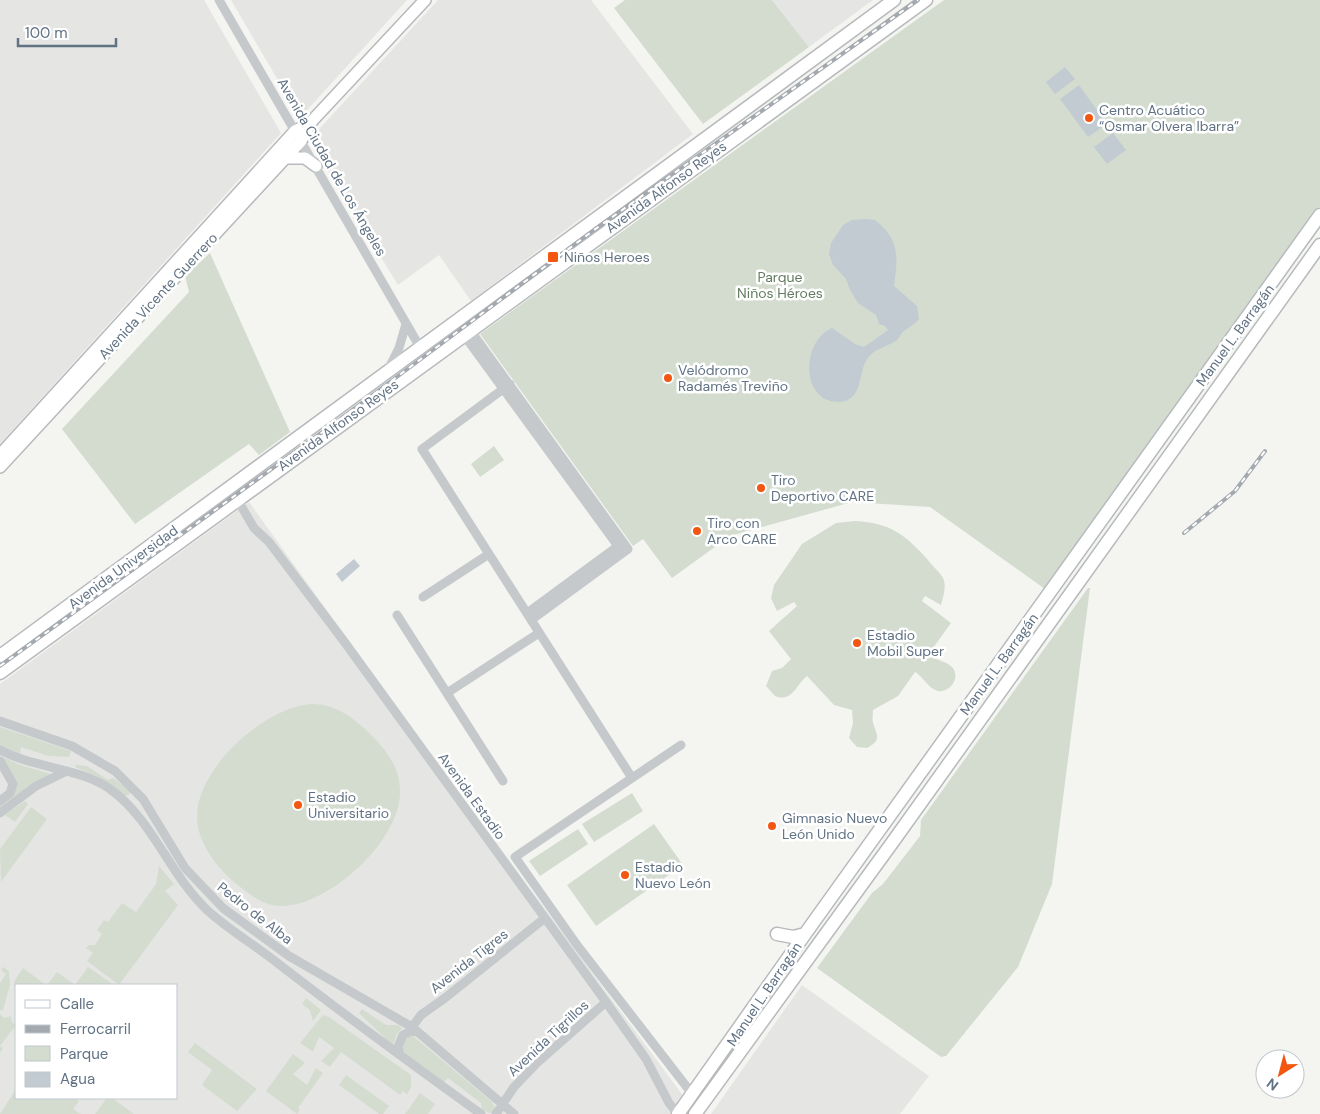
<svg xmlns="http://www.w3.org/2000/svg" width="1320" height="1114" font-family="'DM Sans',sans-serif">
  <rect width="100%" height="100%" fill="#f4f5f0"/>
  <path fill="#e5e6e3" fill-rule="evenodd" d="M0 0H204L281 133 0 444Z
    M231 0H407L300 118Z
    M438 0H591L693 134 471 301 439 255 398 285 309 140Z
    M772 0H873L809 47Z
    M249 502 416 734 684 1097 671 1114H0V684ZM16 985H176V1098H16Z
    M802 985 929 1076 900 1114H711Z"/>
  <path fill="#d4dcd0" d="M625 0H772L809 47 703 124 614 8Z
    M944 0H1320V206L1045 589 930 507 852 502 730 536 672 578 643 539 633 546 480 334Z
    M210 253 290 432 259 455 249 444 135 524 62 429 189 292 185 276Z
    M494 446 504 460 480 477 471 464Z
    M855 521C890 523 905 534 928 560 932 566 940 572 943 578 947 587 943 597 941 605L925 596 922 601 951 623 928 655C936 660 946 661 952 667 962 678 948 696 935 690 927 686 923 677 915 672L898 696 873 710C873 713 872 719 873 723 877 735 882 740 867 748L857 747 849 738 853 723 852 710 834 705 807 676C796 685 792 703 775 696L766 686 772 671 782 668 791 659 769 631 797 606 794 602 777 611 771 598 774 585 802 544 836 523Z
    M1088 588H1090L1052 884 1018 967 946 1056 941 1057 817 968 872 893 883 884 920 836 921 820Z
    M312 704C333 704 350 715 365 729 383 746 399 764 400 789 403 839 328 908 279 906 262 905 246 892 233 881 216 867 197 841 197 817 196 769 265 706 312 704Z
    M0 727 71 751 69 757 48 756 21 747 20 754 0 746Z
    M1 756 20 765 51 774 0 810V804L16 783Z
    M76 765 87 766 108 780 113 778 131 791 130 794 125 796 94 775 75 767Z
    M632 793 643 811 594 842 582 824Z
    M25 801 28 804 15 822 5 815Z
    M31 807 47 819 1 882 0 849Z
    M654 824 683 865 596 926 567 885Z
    M578 829 588 844 540 876 529 861Z
    M159 866 174 884 165 891 178 905 119 985 87 961 93 953 86 948 89 945H95L102 934 97 930 104 920 108 922 122 903 136 912 156 884Z
    M3 967 9 971 10 985 3 1010H0V983L6 974 1 970Z
    M88 967 114 985H47L57 972 75 985Z
    M23 968 46 985H14L15 980Z
    M306 998 321 1010 313 1021 310 1010 302 1004Z
    M362 1009 386 1025H398L402 1028 396 1036 393 1046 359 1013Z
    M0 1014 4 1018 11 1016 12 1022 16 1025 0 1046 3 1048 0 1053Z
    M323 1015 329 1017 411 1075V1087L407 1095 403 1091 400 1095 341 1052 330 1067 321 1061 334 1048 319 1037 313 1052 300 1043Z
    M410 1036H413L492 1102 495 1108 492 1113H489L482 1109 481 1103 448 1078 444 1082 404 1053 401 1046 404 1039Z
    M195 1043 257 1089 237 1111 202 1085 212 1070 188 1052Z
    M293 1054 305 1063 293 1074 307 1085 316 1068 323 1073 298 1108 300 1110 297 1114 266 1091Z
    M346 1075 389 1106 383 1114H379L339 1085Z
    M16 1089V1098H74L79 1101 73 1109 81 1114H0Z
    M420 1093 435 1104 428 1114H405Z
    M107 1098H112L134 1114H95Z"/>
  <path fill="#c1cbd1" d="M1065 67 1075 79 1055 94 1046 82Z
    M1079 85 1107 124 1088 137 1060 99Z
    M1113 133 1126 150 1107 164 1094 147Z
    M866 219 875 220C900 240 898 257 894 286L917 306 919 319C915 324 909 327 904 331 901 333 900 337 897 340 886 348 873 348 866 361 858 374 863 401 839 402 799 402 802 340 832 328L855 344 864 347 888 330 885 326 879 324 876 315 858 303 850 290 846 279 833 265 829 254 831 243 843 225 852 220Z
    M354 559 360 566 342 582 336 574Z"/>
  <g fill="none" stroke-linecap="round" stroke-linejoin="round">
    <defs>
      <path id="major" d="M285 158H305L316 166
        M0 455 295 131 311 123
        M0 467 301 141 311 122 425 0"/>
      <path id="highway" d="M0 656 894 0
        M0 673 926 0
        M777 934 793 937 805 934
        M678 1114 805 934 1320 215
        M695 1114 892 843 1320 245"/>
    </defs>
    <use href="#major" stroke="#b6babe" stroke-width="14"/>
    <use href="#highway" stroke="#b7babd" stroke-width="15"/>
    <path stroke="#c6c9cc" stroke-width="9" d="M219 0 421 349
      M470 330 628 549 531 620
      M464 335 618 546 527 613
      M388 370 399 348 406 324
      M510 384 422 449 632 778
      M237 499 254 528 269 542 343 640 606 1002 646 1059 669 1103 678 1114
      M423 597 489 554
      M397 615 503 781
      M447 693 539 633
      M0 721 72 746 115 771 143 799 185 868 223 908 289 956 412 1027 514 1114
      M681 745 515 857 577 945 693 1095
      M0 750C36 769 78 767 110 789 153 820 169 874 207 910 229 930 256 946 280 965 346 1016 413 1065 481 1114
      M0 761 13 784 10 793 0 801
      M0 813 36 786 67 771
      M412 1027 421 1015 445 998 545 918
      M400 1055 398 1047 403 1035 411 1031 418 1032
      M496 1114 514 1087 537 1063 606 1002"/>
    <use href="#major" stroke="#fff" stroke-width="11"/>
    <use href="#highway" stroke="#fff" stroke-width="12"/>
    <defs>
      <path id="rail" d="M1184 533 1235 491 1265 451
        M0 666 335 423 594 230 918 0"/>
    </defs>
    <use href="#rail" stroke="#a3a9af" stroke-width="4"/>
    <use href="#rail" stroke="#fff" stroke-width="2" stroke-dasharray="5.5" stroke-linecap="butt"/>
  </g>
  <g fill="#f35611" stroke="#fff" stroke-width="2">
    <circle cx="1089" cy="118" r="5"/>
    <rect x="547" y="251" width="12" height="12" rx="2.5"/>
    <circle cx="668" cy="378" r="5"/>
    <circle cx="761" cy="488" r="5"/>
    <circle cx="697" cy="531" r="5"/>
    <circle cx="857" cy="643" r="5"/>
    <circle cx="298" cy="805" r="5"/>
    <circle cx="772" cy="826" r="5"/>
    <circle cx="625" cy="875" r="5"/>
  </g>
  <g text-anchor="middle" dominant-baseline="central" stroke-width="5" stroke-linejoin="round" paint-order="stroke">
    <g font-size="14" fill="#607284" stroke="#fff" text-anchor="start">
      <text x="1099" y="110">Centro Acuático<tspan x="1099" dy="16">“Osmar Olvera Ibarra”</tspan></text>
      <text x="564" y="257">Niños Heroes</text>
      <text x="678" y="370">Velódromo<tspan x="678" dy="16">Radamés Treviño</tspan></text>
      <text x="771" y="480">Tiro<tspan x="771" dy="16">Deportivo CARE</tspan></text>
      <text x="707" y="523">Tiro con<tspan x="707" dy="16">Arco CARE</tspan></text>
      <text x="867" y="635">Estadio<tspan x="867" dy="16">Mobil Super</tspan></text>
      <text x="308" y="797">Estadio<tspan x="308" dy="16">Universitario</tspan></text>
      <text x="782" y="818">Gimnasio Nuevo<tspan x="782" dy="16">León Unido</tspan></text>
      <text x="635" y="867">Estadio<tspan x="635" dy="16">Nuevo León</tspan></text>
    </g>
    <g font-size="14" fill="#607284" stroke="#fff">
      <text transform="translate(332 167) rotate(60)">Avenida Ciudad de Los Ángeles</text>
      <text transform="translate(666 187) rotate(-36)">Avenida Alfonso Reyes</text>
      <text transform="translate(158 296) rotate(-47)">Avenida Vicente Guerrero</text>
      <text transform="translate(1235 335) rotate(-54)">Manuel L. Barragán</text>
      <text transform="translate(338 425) rotate(-36)">Avenida Alfonso Reyes</text>
      <text transform="translate(123 567) rotate(-36)">Avenida Universidad</text>
      <text transform="translate(999 664) rotate(-54)">Manuel L. Barragán</text>
      <text transform="translate(472 796) rotate(54)">Avenida Estadio</text>
      <text transform="translate(255 913) rotate(38)">Pedro de Alba</text>
      <text transform="translate(469 961) rotate(-38)">Avenida Tigres</text>
      <text transform="translate(764 994) rotate(-56)">Manuel L. Barragán</text>
      <text transform="translate(548 1038) rotate(-43)">Avenida Tigrillos</text>
    </g>
    <g font-size="14" fill="#637a60" stroke="#fff">
      <text x="780" y="277">Parque<tspan x="780" dy="16">Niños Héroes</tspan></text>
    </g>
  </g>
  <rect x="15" y="984" width="162" height="115" fill="#ffffff" stroke="#bfc7ce"/>
  <rect x="25" y="1000" width="25" height="8" fill="#ffffff" stroke="#bfc7ce"/>
  <text x="60" y="1009" font-size="15" fill="#607284">Calle</text>
  <rect x="25" y="1025" width="25" height="8" fill="#a3a9af" stroke="#bfc7ce"/>
  <text x="60" y="1034" font-size="15" fill="#607284">Ferrocarril</text>
  <rect x="25" y="1046" width="25" height="15" fill="#d4dcd0" stroke="#bfc7ce"/>
  <text x="60" y="1059" font-size="15" fill="#607284">Parque</text>
  <rect x="25" y="1072" width="25" height="15" fill="#c1cbd1" stroke="#bfc7ce"/>
  <text x="60" y="1084" font-size="15" fill="#607284">Agua</text>
  <g transform="translate(1280 1074) rotate(216)"><circle r="24" fill="#ffffff" stroke="#bfc7ce"/>
  <path d="M0-4L9 19L0 12L-9 19Z" fill="#f35611"/>
  <text y="-8" font-size="14" font-weight="bold" text-anchor="middle" fill="#607284">N</text>
  </g>
  <path d="M18 38v8h98v-8" fill="none" stroke="#607284" stroke-width="2.5"/>
  <text x="25" y="38" font-size="15" fill="#607284" stroke="#ffffff" stroke-width="4" paint-order="stroke">100 m</text>
</svg>
